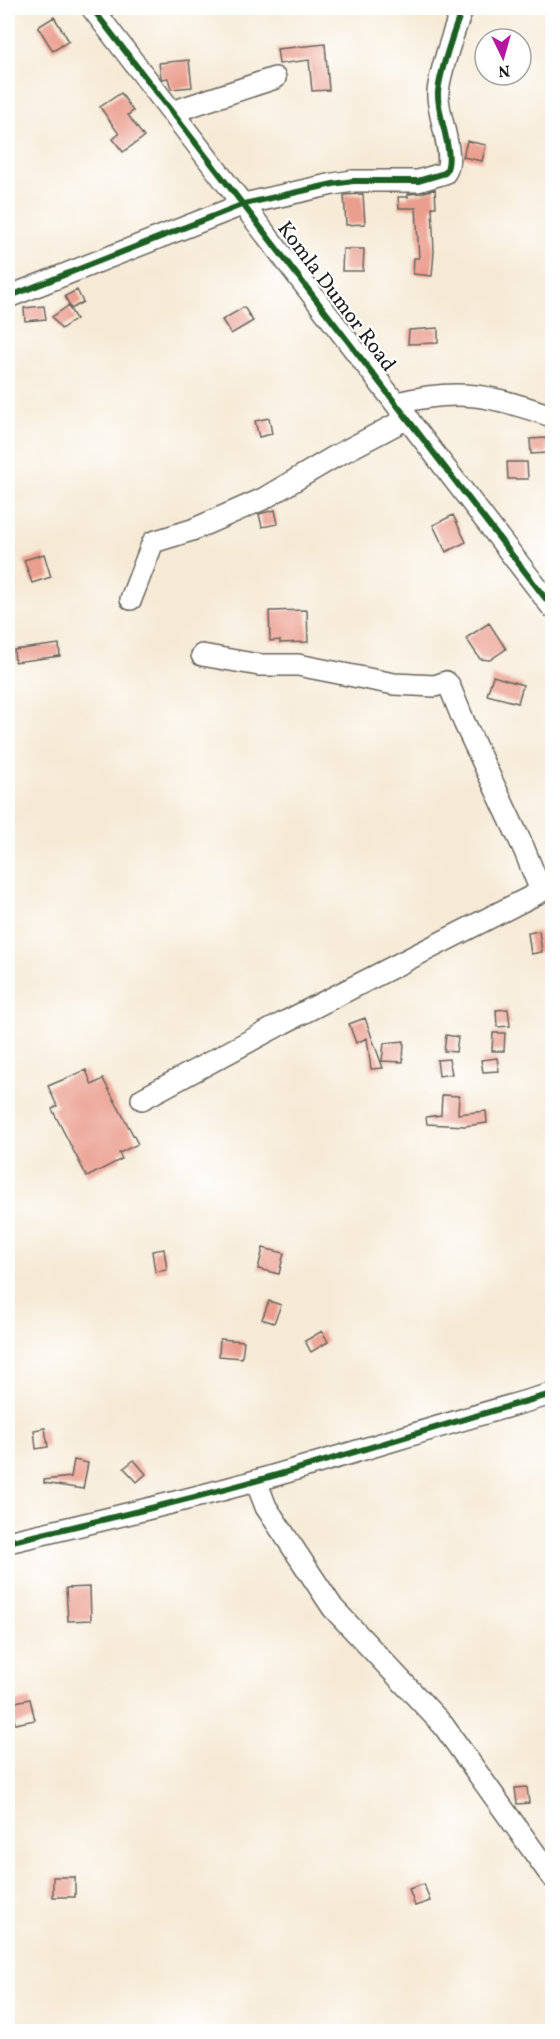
<svg xmlns="http://www.w3.org/2000/svg" width="560" height="2039" font-family="Vollkorn,serif">
  <rect width="100%" height="100%" fill="#fff"/>
  <filter id="ink" filterUnits="userSpaceOnUse"><feTurbulence type="fractalNoise" baseFrequency=".0167" numOctaves="2"/><feDisplacementMap in="SourceGraphic" scale="12" xChannelSelector="R" yChannelSelector="G"/><feConvolveMatrix kernelMatrix="1 2 1 2 8 2 1 2 1" color-interpolation-filters="sRGB"/></filter>
  <filter id="wash" filterUnits="userSpaceOnUse"><feTurbulence type="fractalNoise" baseFrequency=".008" numOctaves="4" result="noise"/><feDisplacementMap in="SourceGraphic" scale="24" xChannelSelector="R" yChannelSelector="G"/><feGaussianBlur stdDeviation="1.35" result="paint"/><feColorMatrix in="noise" values="0 0 0 0 0 0 0 0 0 0 0 0 0 0 0 0 0 1.4 0 .05"/><feComposite in="paint" operator="in"/></filter>
  <g filter="url(#wash)">
    <rect width="100%" height="100%" fill="#f6ead6"/>
    <g id="blocks">
      <path fill="#ea9e8e" d="M54 17 69 41 53 51 38 27Z
        M325 44 329 90 312 91 309 60 279 64 277 49Z
        M189 60 192 87 171 89 168 78 162 79 161 77 159 63Z
        M121 93 133 111 128 115 144 137 123 152 113 139 119 134 100 107Z
        M467 141 486 145 482 161 463 157Z
        M435 189 436 207H432L434 252 432 276 413 274 414 258H419L416 208H399L398 197H408V194L421 193Z
        M363 194 365 224 346 225 344 195Z
        M343 249H364L363 271H342Z
        M77 290 83 302 71 309 65 296Z
        M44 306 46 319 25 321 24 308Z
        M68 306 76 319 61 329 52 317Z
        M244 307 253 321 231 334 222 320Z
        M438 328V343L408 344 409 330Z
        M269 418 272 434 259 437 255 421Z
        M546 438 547 453 531 454 530 439Z
        M507 462H527L528 479H508Z
        M275 510 278 524 262 527 259 514Z
        M453 515 466 542 446 552 433 525Z
        M44 554 51 577 32 583 24 560Z
        M307 610 308 642 280 643V640L270 641 269 611Z
        M489 623 506 649 490 660 480 659 466 638Z
        M59 644 60 656 15 662 14 650Z
        M493 676 523 685 518 703 487 695Z
        M539 931 542 952 531 954 528 933Z
        M508 1009 510 1026 497 1027 496 1010Z
        M365 1018 371 1035 383 1068 371 1069 367 1038 356 1043 349 1024Z
        M493 1033H505L504 1051H492Z
        M446 1035 458 1037 456 1052 444 1051Z
        M404 1041 403 1062 382 1061 384 1043Z
        M497 1058 499 1071 483 1072 481 1060Z
        M449 1059 452 1074 439 1076 437 1060Z
        M86 1070 92 1085 103 1079 138 1144 119 1153 122 1159 87 1177 52 1109 57 1106 48 1086Z
        M442 1095 459 1096 458 1114 486 1111 487 1123 465 1126 427 1124 426 1117 441 1115Z
        M263 1248 284 1253 279 1274 258 1269Z
        M164 1249 167 1270 155 1272 152 1251Z
        M269 1301 281 1305 274 1323 262 1319Z
        M322 1331 328 1342 311 1352 305 1341Z
        M220 1339 244 1341 242 1358 219 1356Z
        M45 1428 48 1447 36 1449 34 1430Z
        M74 1460 88 1463 83 1489 44 1483V1480L71 1477Z
        M134 1460 146 1474 137 1482 124 1468Z
        M90 1587 91 1620 68 1621 66 1588Z
        M30 1699 35 1720 15 1724 11 1703Z
        M527 1787 529 1803 517 1804 515 1788Z
        M53 1877H75V1897H53Z
        M424 1884 430 1901 415 1906 409 1889Z"/>
    </g>
  </g>
  <g filter="url(#ink)">
    <use href="#blocks" fill-opacity="0" stroke="#68645d" stroke-width="1.5"/>
    <g fill="none" stroke-linecap="round" stroke-linejoin="round">
      <defs>
        <path id="minor" d="M92 8 552 607
          M172 112 275 78
          M8 297 244 204 333 184 353 181H418L445 173C457 156 436 114 438 92 440 72 455 26 463 8
          M397 403C461 387 491 396 552 416
          M131 599 153 542 192 530 263 499 334 457 408 418
          M202 655 259 665H298L394 684 435 686 446 682 449 685 464 722 524 849 541 891
          M142 1099 283 1023 552 886
          M256 1481 266 1507 333 1608 443 1725 552 1877
          M8 1542C90 1523 173 1504 255 1481 355 1453 453 1421 552 1394"/>
      </defs>
      <use href="#minor" stroke="#68645d" stroke-width="24"/>
      <use href="#minor" stroke="#fff" stroke-width="21"/>
      <defs>
        <path id="cycleway" d="M92 8 552 607
          M8 297 244 204 333 184 353 181H418L445 173C457 156 436 114 438 92 440 72 455 26 463 8
          M8 1542C90 1523 173 1504 255 1481 355 1453 453 1421 552 1394"/>
      </defs>
      <use href="#cycleway" stroke="#fff" stroke-width="10"/>
      <use href="#cycleway" stroke="#1b5e20" stroke-width="6"/>
    </g>
  </g>
  <g text-anchor="middle" dominant-baseline="central" stroke-width="4.5" stroke-linejoin="round" paint-order="stroke">
    <g font-size="21" fill="#1c1c1c" stroke="#fff">
      <text transform="translate(336 297) rotate(53)">Komla Dumor Road</text>
    </g>
  </g>
  <rect width="560" height="2039" fill="none" stroke="#fff" stroke-width="30"/>
  <g transform="translate(503 57) rotate(175)"><circle r="28" fill="#ffffff" stroke="#a4a4a4" stroke-width="1.5"/>
  <path d="M0-4.5L10 22L0 15L-10 22Z" fill="#b5179e"/>
  <text y="-9" font-size="16" font-weight="bold" text-anchor="middle" fill="#1c1c1c">N</text>
  </g>
</svg>
